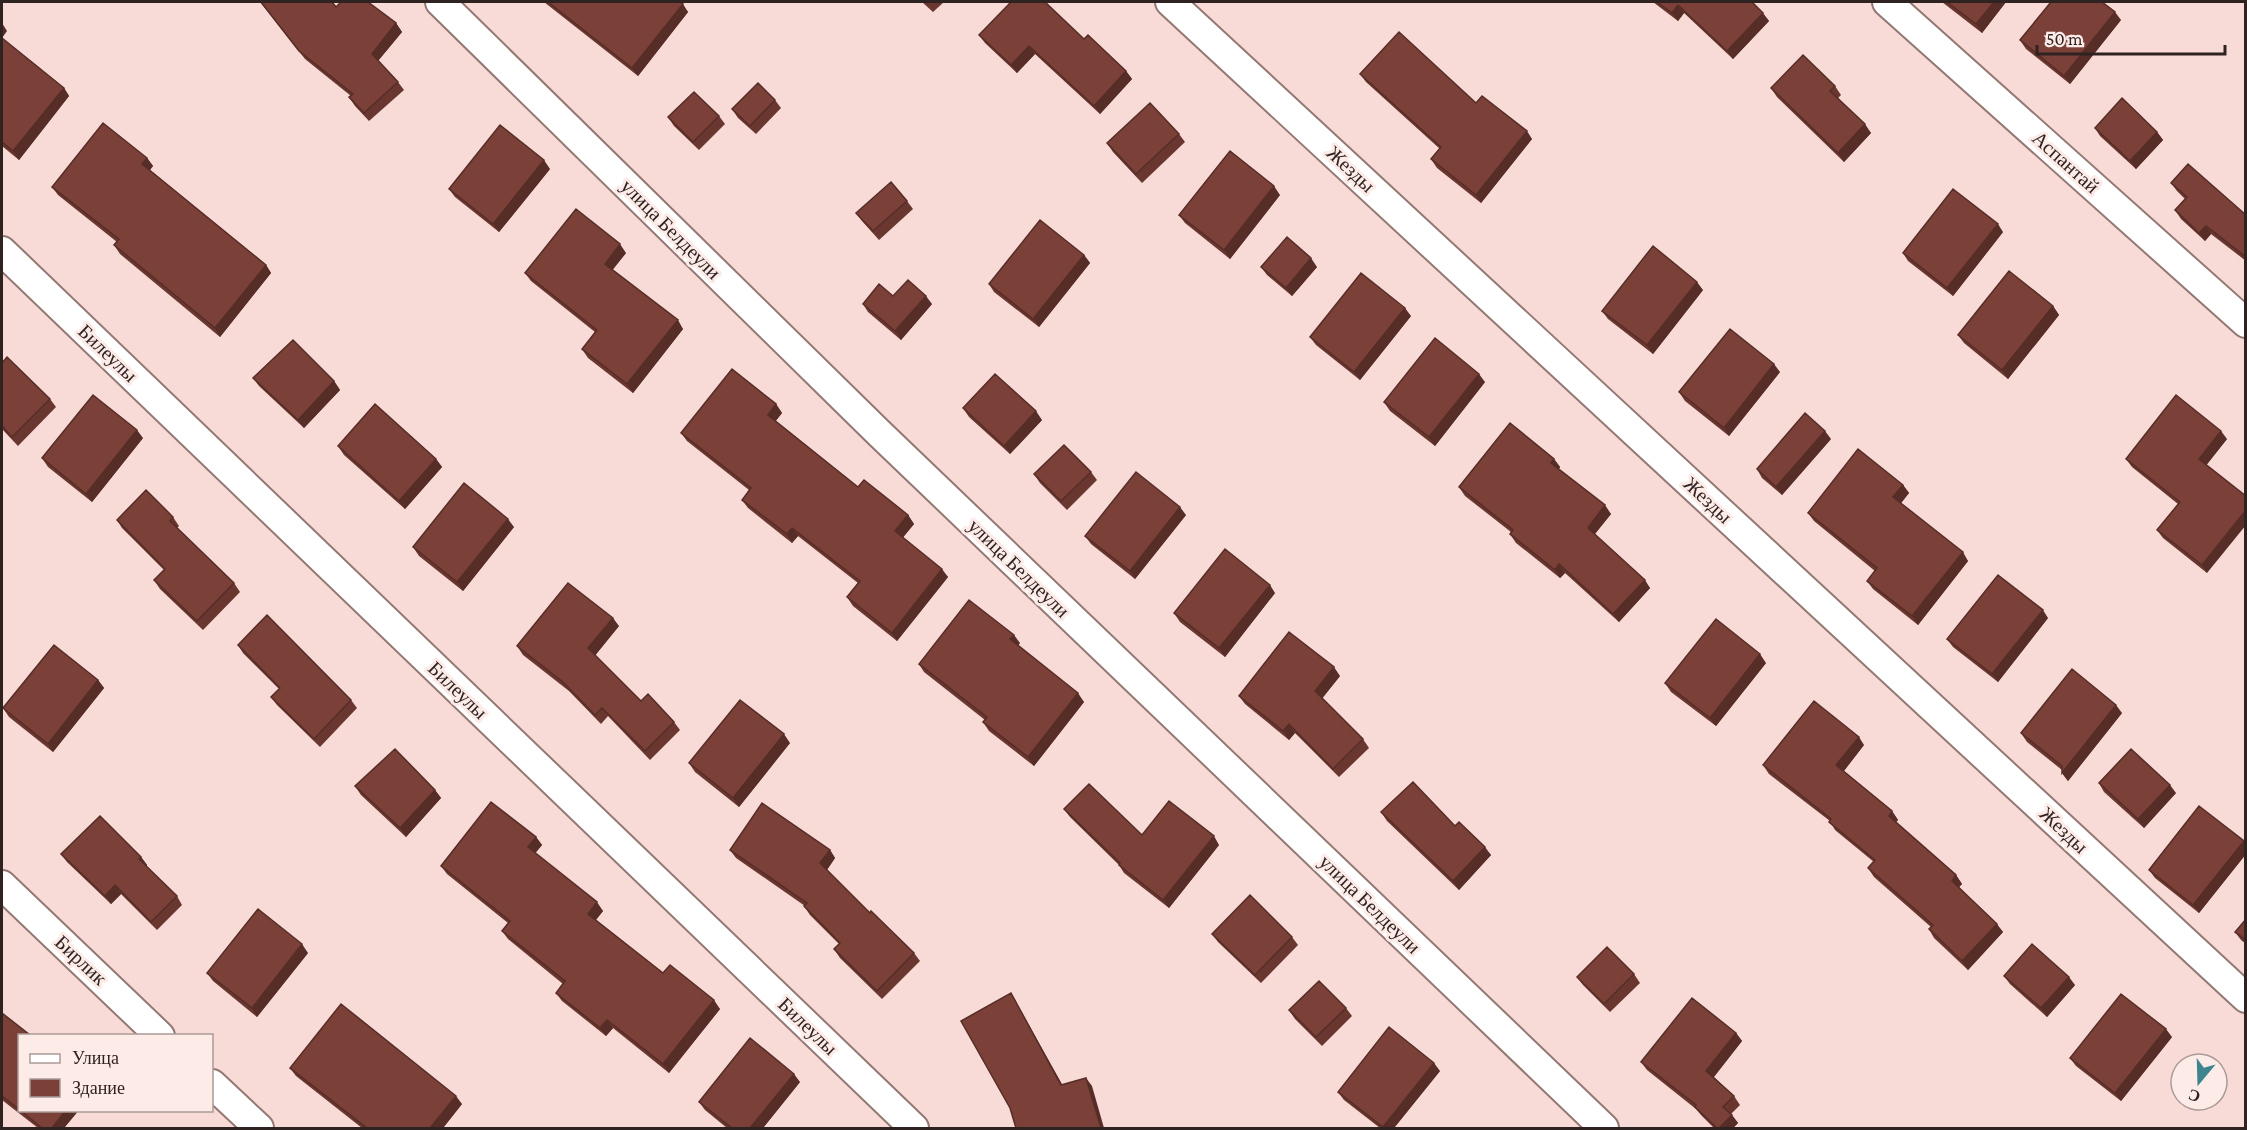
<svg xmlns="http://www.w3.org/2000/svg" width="2247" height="1130" font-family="'Crimson Pro',serif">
  <rect width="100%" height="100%" fill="#f8dad6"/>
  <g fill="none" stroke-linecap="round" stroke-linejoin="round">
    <defs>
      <path id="minor" d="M440 2 879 433 1604 1128
        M1170 2 2246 998
        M1887 2 2246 323
        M2 251 914 1128
        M2 885 160 1036
        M212 1084 259 1128"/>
    </defs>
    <use href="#minor" stroke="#937874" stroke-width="32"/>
    <use href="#minor" stroke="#fff" stroke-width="28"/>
  </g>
  <path fill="#6a3730" d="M260 2H332L336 7 396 23 402 32 378 61 398 82 404 90 369 121 355 106 349 97 351 96 305 59Z
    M544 2H680L688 12 638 76Z
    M922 2H944L933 12Z
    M1653 2H1752L1769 21 1733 59 1684 13 1678 21Z
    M1942 2H2006L1982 33Z
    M2121 20 2070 84 2026 49 2020 40Z
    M979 35 1084 39 1126 71 1132 79 1100 114 1035 54 1017 73 985 43Z
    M2 38 64 88 69 96 19 160 2 146Z
    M1360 74 1476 103 1532 139 1481 203 1437 168 1431 159 1440 149 1366 82Z
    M1835 86 1841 95 1838 98 1871 133 1844 162 1777 97 1771 88Z
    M775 100 781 108 756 134 738 118 732 109Z
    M719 116 725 124 699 150 674 126 668 117Z
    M2095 128 2157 132 2163 140 2136 169 2100 136Z
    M1179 134 1185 142 1142 183 1113 152 1107 143Z
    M147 158 153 166 150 170 266 265 271 273 220 337 120 254 114 245 117 242 58 195 52 187Z
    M550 169 499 232 455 197 449 189Z
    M2171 183 2246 215V261L2211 234 2205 241 2181 219 2175 210 2185 199 2177 191Z
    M1280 195 1230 259 1185 223 1179 215Z
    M907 201 913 209 879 240 862 221 856 213Z
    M2003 232 1953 296 1908 261 1903 253Z
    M626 253 612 270 683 329 633 393 588 358 582 349 595 332 531 281 525 273Z
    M1084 255 1090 263 1039 327 994 292 989 284Z
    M1261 267H1317L1292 296 1267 275Z
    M1703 290 1653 354 1608 319 1602 311Z
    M893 296 932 304 901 340 868 312 863 304Z
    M2053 306 2059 315 2008 379 1964 343 1958 335Z
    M1411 316 1360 380 1316 345 1310 337Z
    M2 363 50 399 56 407 18 446 2 429Z
    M1780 372 1729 436 1685 401 1679 392Z
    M253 378 334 381 340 390 304 428 259 386Z
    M1485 382 1435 446 1390 411 1384 402Z
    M776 404 782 413 775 422 858 487 908 515 914 524 903 537 948 577 897 641 853 606 847 597 858 583 798 536 792 543 748 508 742 500 749 490 687 441 681 433Z
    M963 408 1042 420 1010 454 969 417Z
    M143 438 92 502 48 467 42 458Z
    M1831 439 1782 495 1762 478 1757 469Z
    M2227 439 2206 465 2207 573 2163 538 2157 530 2178 504 2132 467 2126 459Z
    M338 446 436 459 442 467 405 509 344 455Z
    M1554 459 1560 467 1559 469 1611 514 1595 534 1650 588 1619 622 1565 573 1560 578 1516 543 1510 534 1511 532 1465 496 1459 487Z
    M1091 472 1097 480 1067 510 1040 483 1034 474Z
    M1903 485 1909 493 1900 503 1968 561 1918 625 1873 589 1867 581 1875 571 1814 521 1808 513Z
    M1186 515 1135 579 1091 544 1085 536Z
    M173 517 179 526 177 528 234 583 240 592 203 630 160 589 154 580 164 570 122 528 117 520Z
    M514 527 463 591 419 556 413 547Z
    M1275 593 1225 657 1180 622 1174 613Z
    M2048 618 1998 682 1953 647 1947 639Z
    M619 626 595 655 641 701 674 722 680 730 650 760 608 716 601 724 569 691 523 655 517 646Z
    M1020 643 1018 645 1084 702 1034 766 989 731 983 722 985 720 924 672 919 664Z
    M238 645 351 700 357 708 320 747 277 705 271 697 279 689 243 653Z
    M1766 663 1716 726 1671 692 1665 683Z
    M1340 676 1322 698 1363 739 1369 748 1339 777 1295 733 1289 740 1245 704 1239 696Z
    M98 680 104 688 53 752 9 717 3 708Z
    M2122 713 2068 781 2062 773V770L2027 742 2021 733Z
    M790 743 739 807 695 772 689 763Z
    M1864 745 1844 771 1892 811 1898 820 1896 822 1956 875 1962 884 1959 887 2003 932 1968 970 1934 938 1929 929 1931 927 1874 877 1868 868 1874 862 1835 830 1830 821 1769 774 1763 765Z
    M2099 783 2176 793 2144 828 2104 792Z
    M355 786 435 790 441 798 406 837 361 795Z
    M1064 809 1142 835 1219 845 1169 908 1124 873 1119 865 1070 817Z
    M1381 812 1455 826 1491 855 1459 890 1387 821Z
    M536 837 542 845 535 853 603 911 596 920 663 973 720 1009 669 1073 613 1028 606 1036 562 1001 556 993 563 984 508 939 502 931 508 923 447 874 441 866Z
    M2246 843V854L2199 913 2155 878 2149 870Z
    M730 850H830L835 858 827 870 870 913 914 953 920 961 882 999 840 958 834 949 839 944 810 915 804 906H805L736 858Z
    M61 854 141 857 147 865 146 866 177 896 182 905 157 930 121 894 111 904 67 862Z
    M2246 919V944L2241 940 2235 932Z
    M1212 934 1292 937 1298 945 1261 983 1218 942Z
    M308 953 257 1017 213 981 207 973Z
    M1634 974 1640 983 1610 1012 1583 985 1577 977Z
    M2004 976 2075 985 2047 1017 2010 984Z
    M1346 1008 1352 1016 1322 1046 1295 1019 1289 1010Z
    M2 1013 20 1110H79L64 1128H38L2 1100Z
    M1736 1033 1742 1041 1714 1077 1734 1096 1740 1105 1731 1114 1738 1123 1733 1128H1714L1701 1115 1696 1109 1647 1070 1641 1062Z
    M2172 1037 2121 1101 2076 1066 2070 1058Z
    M290 1068 462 1104 443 1128H362L296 1076Z
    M1440 1071 1394 1128H1380L1344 1100 1338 1092Z
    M800 1082 763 1128H727L705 1110 699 1102Z"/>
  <path fill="#562d27" d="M1994 2H2006L1982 33 1976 24Z
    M683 4 688 12 638 76 632 68Z
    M1678 5 1684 13 1678 21 1672 13Z
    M2115 12 2121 20 2070 84 2064 76Z
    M1763 13 1769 21 1733 59 1727 51Z
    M2 23 7 31 2 38Z
    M396 23 402 32 377 62 372 54Z
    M1029 46 1035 54 1017 73 1011 65Z
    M1126 71 1132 79 1100 114 1094 106Z
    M64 88 69 96 19 160 13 151Z
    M1865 124 1871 133 1844 162 1838 153Z
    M1527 131 1532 139 1481 203 1476 195Z
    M2157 132 2163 140 2136 169 2130 161Z
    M147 158 153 166 148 172 142 164Z
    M544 160 550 169 499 232 493 224Z
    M1274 186 1280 195 1230 259 1224 250Z
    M1998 224 2003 232 1953 296 1947 288Z
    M2206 226 2211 234 2205 241 2199 233Z
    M620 244 626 253 611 272 605 264Z
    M1084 255 1090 263 1039 327 1033 319Z
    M1311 258 1317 267 1292 296 1286 288Z
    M266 265 271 273 220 337 215 328Z
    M1697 282 1703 290 1653 354 1647 345Z
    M926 296 932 304 901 340 895 331Z
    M2053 306 2059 315 2008 379 2002 370Z
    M1405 308 1411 316 1360 380 1354 372Z
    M678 320 683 329 633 393 627 384Z
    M1774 364 1780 372 1729 436 1724 428Z
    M1479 374 1485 382 1435 446 1429 437Z
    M334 381 340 390 304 428 298 420Z
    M776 404 782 413 773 424 768 415Z
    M1036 411 1042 420 1010 454 1004 446Z
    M137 430 143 438 92 502 86 494Z
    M1825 431 1831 439 1782 495 1776 487Z
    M2221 431 2227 439 2205 467 2199 459Z
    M436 459 442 467 405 509 399 501Z
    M1554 459 1560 467 1557 471 1551 463Z
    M1903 485 1909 493 1899 506 1893 497Z
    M1605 505 1611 514 1593 536 1588 528Z
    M1180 507 1186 515 1135 579 1130 571Z
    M2246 510V525L2207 573 2202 565Z
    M908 515 914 524 901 540 895 531Z
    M508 519 514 527 463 591 457 582Z
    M792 528 798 536 792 543 787 534Z
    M1963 552 1968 561 1918 625 1912 616Z
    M1559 564 1565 573 1560 578 1555 570Z
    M942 569 948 577 897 641 892 633Z
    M1645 580 1650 588 1619 622 1613 614Z
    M1270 585 1275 593 1225 657 1219 648Z
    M2043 610 2048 618 1998 682 1992 674Z
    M613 618 619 626 594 657 588 648Z
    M1014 635 1020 643 1016 648 1010 639Z
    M1760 654 1766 663 1716 726 1710 718Z
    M1334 667 1340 676 1321 700 1315 691Z
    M98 680 104 688 53 752 48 744Z
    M1078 693 1084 702 1034 766 1028 757Z
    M2116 705 2122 713 2068 781 2062 773Z
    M1289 724 1295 733 1289 740 1283 731Z
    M784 734 790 743 739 807 733 798Z
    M1859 737 1864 745 1842 773 1836 765Z
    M2170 785 2176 793 2144 828 2138 819Z
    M435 790 441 798 406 837 400 828Z
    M1892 811 1898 820 1894 824 1889 816Z
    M1214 836 1219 845 1169 908 1163 900Z
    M536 837 542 845 533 856 528 847Z
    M2244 841 2246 843V854L2199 913 2193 905Z
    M1485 847 1491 855 1459 890 1453 881Z
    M830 850 835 858 826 871 820 863Z
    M141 857 147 865 145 868 139 859Z
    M1956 875 1962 884 1957 889 1952 881Z
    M115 885 121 894 111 904 105 896Z
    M597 902 603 911 594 922 588 914Z
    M1997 924 2003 932 1968 970 1962 961Z
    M302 944 308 953 257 1017 252 1008Z
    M2069 977 2075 985 2047 1017 2041 1008Z
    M1011 993 1016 1002 1067 1093 1061 1085Z
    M714 1000 720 1009 669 1073 663 1064Z
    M607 1020 613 1028 606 1036 600 1028Z
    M2166 1029 2172 1037 2121 1101 2115 1093Z
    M1736 1033 1742 1041 1712 1079 1706 1071Z
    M1434 1063 1440 1071 1394 1128H1384L1383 1127Z
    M794 1074 800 1082 763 1128H750Z
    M1086 1078 1092 1086 1104 1128H1101Z
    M456 1096 462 1104 443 1128H430Z
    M66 1110H79L64 1128H52Z
    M1732 1115 1738 1123 1733 1128H1719Z"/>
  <path fill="#7b4038" stroke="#562d27" stroke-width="1.5" d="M261 2H332L336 7 341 2H368L396 23 372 54 398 82 364 113 349 97 353 94 299 51Z
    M548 2H680L683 4 632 68Z
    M1011 2H1045L1084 39 1088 35 1126 71 1094 106 1029 46 1011 65 979 35Z
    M1657 2H1752L1763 13 1727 51 1678 5 1672 13Z
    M1947 2H1994L1976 24Z
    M2051 2H2102L2115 12 2064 76 2020 40Z
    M1399 32 1476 103 1482 96 1527 131 1476 195 1431 159 1441 147 1360 74Z
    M2 38 64 88 13 151 2 142Z
    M1803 55 1835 86 1830 91 1865 124 1838 153 1771 88Z
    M758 83 775 100 750 126 732 109Z
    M694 92 719 116 693 142 668 117Z
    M2122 98 2157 132 2130 161 2095 128Z
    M1150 103 1179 134 1136 174 1107 143Z
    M103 123 147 158 142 164 266 265 215 328 114 245 119 239 52 187Z
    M500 125 544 160 493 224 449 189Z
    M1230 151 1274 186 1224 250 1179 215Z
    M2188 164 2246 215V257L2206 226 2199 233 2175 210 2187 197 2171 183Z
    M891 182 907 201 873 231 856 213Z
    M1953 189 1998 224 1947 288 1903 253Z
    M576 209 620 244 605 264 678 320 627 384 582 349 597 330 525 273Z
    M1040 220 1084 255 1033 319 989 284Z
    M1287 237 1311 258 1286 288 1261 267Z
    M1653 246 1697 282 1647 345 1602 311Z
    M2009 271 2053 306 2002 370 1958 335Z
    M1361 273 1405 308 1354 372 1310 337Z
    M908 280 926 296 895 331 863 304 879 284 893 296Z
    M1730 329 1774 364 1724 428 1679 392Z
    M1435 338 1479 374 1429 437 1384 402Z
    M293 340 334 381 298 420 253 378Z
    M7 357 50 399 12 437 2 426V363Z
    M732 369 776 404 768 415 858 487 864 480 908 515 895 531 942 569 892 633 847 597 860 581 792 528 787 534 742 500 751 488 681 433Z
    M995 374 1036 411 1004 446 963 408Z
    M93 395 137 430 86 494 42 458Z
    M2176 395 2221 431 2199 459 2246 496V510L2202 565 2157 530 2180 502 2126 459Z
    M375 404 436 459 399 501 338 446Z
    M1805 413 1825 431 1776 487 1757 469Z
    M1510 423 1554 459 1551 463 1605 505 1588 528 1645 580 1613 614 1559 564 1555 570 1510 534 1513 530 1459 487Z
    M1064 445 1091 472 1061 501 1034 474Z
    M1858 449 1903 485 1893 497 1963 552 1912 616 1867 581 1877 568 1808 513Z
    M1136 472 1180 507 1130 571 1085 536Z
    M464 483 508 519 457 582 413 547Z
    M146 490 173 517 170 521 234 583 197 621 154 580 165 569 117 520Z
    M1225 549 1270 585 1219 648 1174 613Z
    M1998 575 2043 610 1992 674 1947 639Z
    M568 583 613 618 588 648 641 701 648 694 674 722 645 751 602 708 595 715 563 682 517 646Z
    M969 600 1014 635 1010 639 1078 693 1028 757 983 722 987 717 919 664Z
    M267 615 351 700 314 739 271 697 280 688 238 645Z
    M1716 619 1760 654 1710 718 1665 683Z
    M1289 632 1334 667 1315 691 1363 739 1333 769 1289 724 1283 731 1239 696Z
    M54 645 98 680 48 744 3 708Z
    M2072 669 2116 705 2062 773V766L2021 733Z
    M740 700 784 734 733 798 689 763Z
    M1814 701 1859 737 1836 765 1892 811 1889 816 1956 875 1952 881 1997 924 1962 961 1929 929 1933 925 1868 868 1875 860 1829 822 1831 819 1763 765Z
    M395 749 435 790 400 828 355 786Z
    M2131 749 2170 785 2138 819 2099 783Z
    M1413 782 1455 826 1459 822 1485 847 1453 881 1381 812Z
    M1089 784 1142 835 1169 801 1214 836 1163 900 1119 865 1120 863 1064 809Z
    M491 802 536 837 528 847 597 902 588 914 663 973 670 965 714 1000 663 1064 607 1020 600 1028 556 993 565 981 502 931 510 921 441 866Z
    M762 803 830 850 820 863 870 913 871 911 914 953 877 991 834 949 840 943 804 906 807 903 730 850Z
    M2199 806 2244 841 2193 905 2149 870Z
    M100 816 141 857 139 859 177 896 151 922 115 885 105 896 61 854Z
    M1250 895 1292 937 1255 975 1212 934Z
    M258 909 302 944 252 1008 207 973Z
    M2246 919V940L2235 932Z
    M2032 944 2069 977 2041 1008 2004 976Z
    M1607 947 1634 974 1604 1004 1577 977Z
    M1319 981 1346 1008 1316 1037 1289 1010Z
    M1011 993 1061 1085 1086 1078 1101 1128H1016L1010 1108 961 1021Z
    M2121 994 2166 1029 2115 1093 2070 1058Z
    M1692 998 1736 1033 1706 1071 1734 1096 1723 1107 1732 1115 1719 1128H1717L1695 1107 1696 1105 1641 1062Z
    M341 1004 456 1096 430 1128H367L290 1068Z
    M2 1013 30 1035H20V1110L2 1096Z
    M1389 1027 1434 1063 1383 1127 1338 1092Z
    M750 1038 794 1074 750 1128H732L699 1102Z
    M20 1110H66L52 1128H42Z"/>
  <g text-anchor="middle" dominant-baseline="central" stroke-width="6" stroke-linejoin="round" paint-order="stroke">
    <g font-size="20" fill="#2e2321" stroke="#fdebe8">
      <text transform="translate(2066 162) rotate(42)">Аспантай</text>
      <text transform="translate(1351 169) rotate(43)">Жезды</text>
      <text transform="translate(671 229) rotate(45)">улица Белдеули</text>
      <text transform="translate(108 353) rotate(44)">Билеулы</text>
      <text transform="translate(1708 500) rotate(43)">Жезды</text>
      <text transform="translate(1019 568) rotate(44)">улица Белдеули</text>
      <text transform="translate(458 690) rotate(44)">Билеулы</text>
      <text transform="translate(2064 830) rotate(43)">Жезды</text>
      <text transform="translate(1370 904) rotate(44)">улица Белдеули</text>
      <text transform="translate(81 960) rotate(43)">Бирлик</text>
      <text transform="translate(808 1026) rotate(44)">Билеулы</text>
    </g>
  </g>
  <rect width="2247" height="1130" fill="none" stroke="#2e2321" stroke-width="6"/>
  <rect x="18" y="1034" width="195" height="78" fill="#fdebe8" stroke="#aa9b98" stroke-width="1.5"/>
  <rect x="30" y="1054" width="30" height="9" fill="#ffffff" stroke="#aa9b98" stroke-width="1.5"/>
  <text x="72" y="1064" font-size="18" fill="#2e2321">Улица</text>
  <rect x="30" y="1079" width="30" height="18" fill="#7b4038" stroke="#aa9b98" stroke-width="1.5"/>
  <text x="72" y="1094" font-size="18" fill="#2e2321">Здание</text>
  <g transform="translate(2199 1082) rotate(199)"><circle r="28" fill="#fdebe8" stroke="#aa9b98" stroke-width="1.5"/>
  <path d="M0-4.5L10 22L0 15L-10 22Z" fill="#3e848f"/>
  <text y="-9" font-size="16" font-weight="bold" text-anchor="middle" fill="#2e2321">С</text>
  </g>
  <path d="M2037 45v9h188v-9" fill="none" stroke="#2e2321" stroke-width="3"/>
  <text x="2046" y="45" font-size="18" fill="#2e2321" stroke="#fdebe8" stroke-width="4.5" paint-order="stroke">50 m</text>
</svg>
